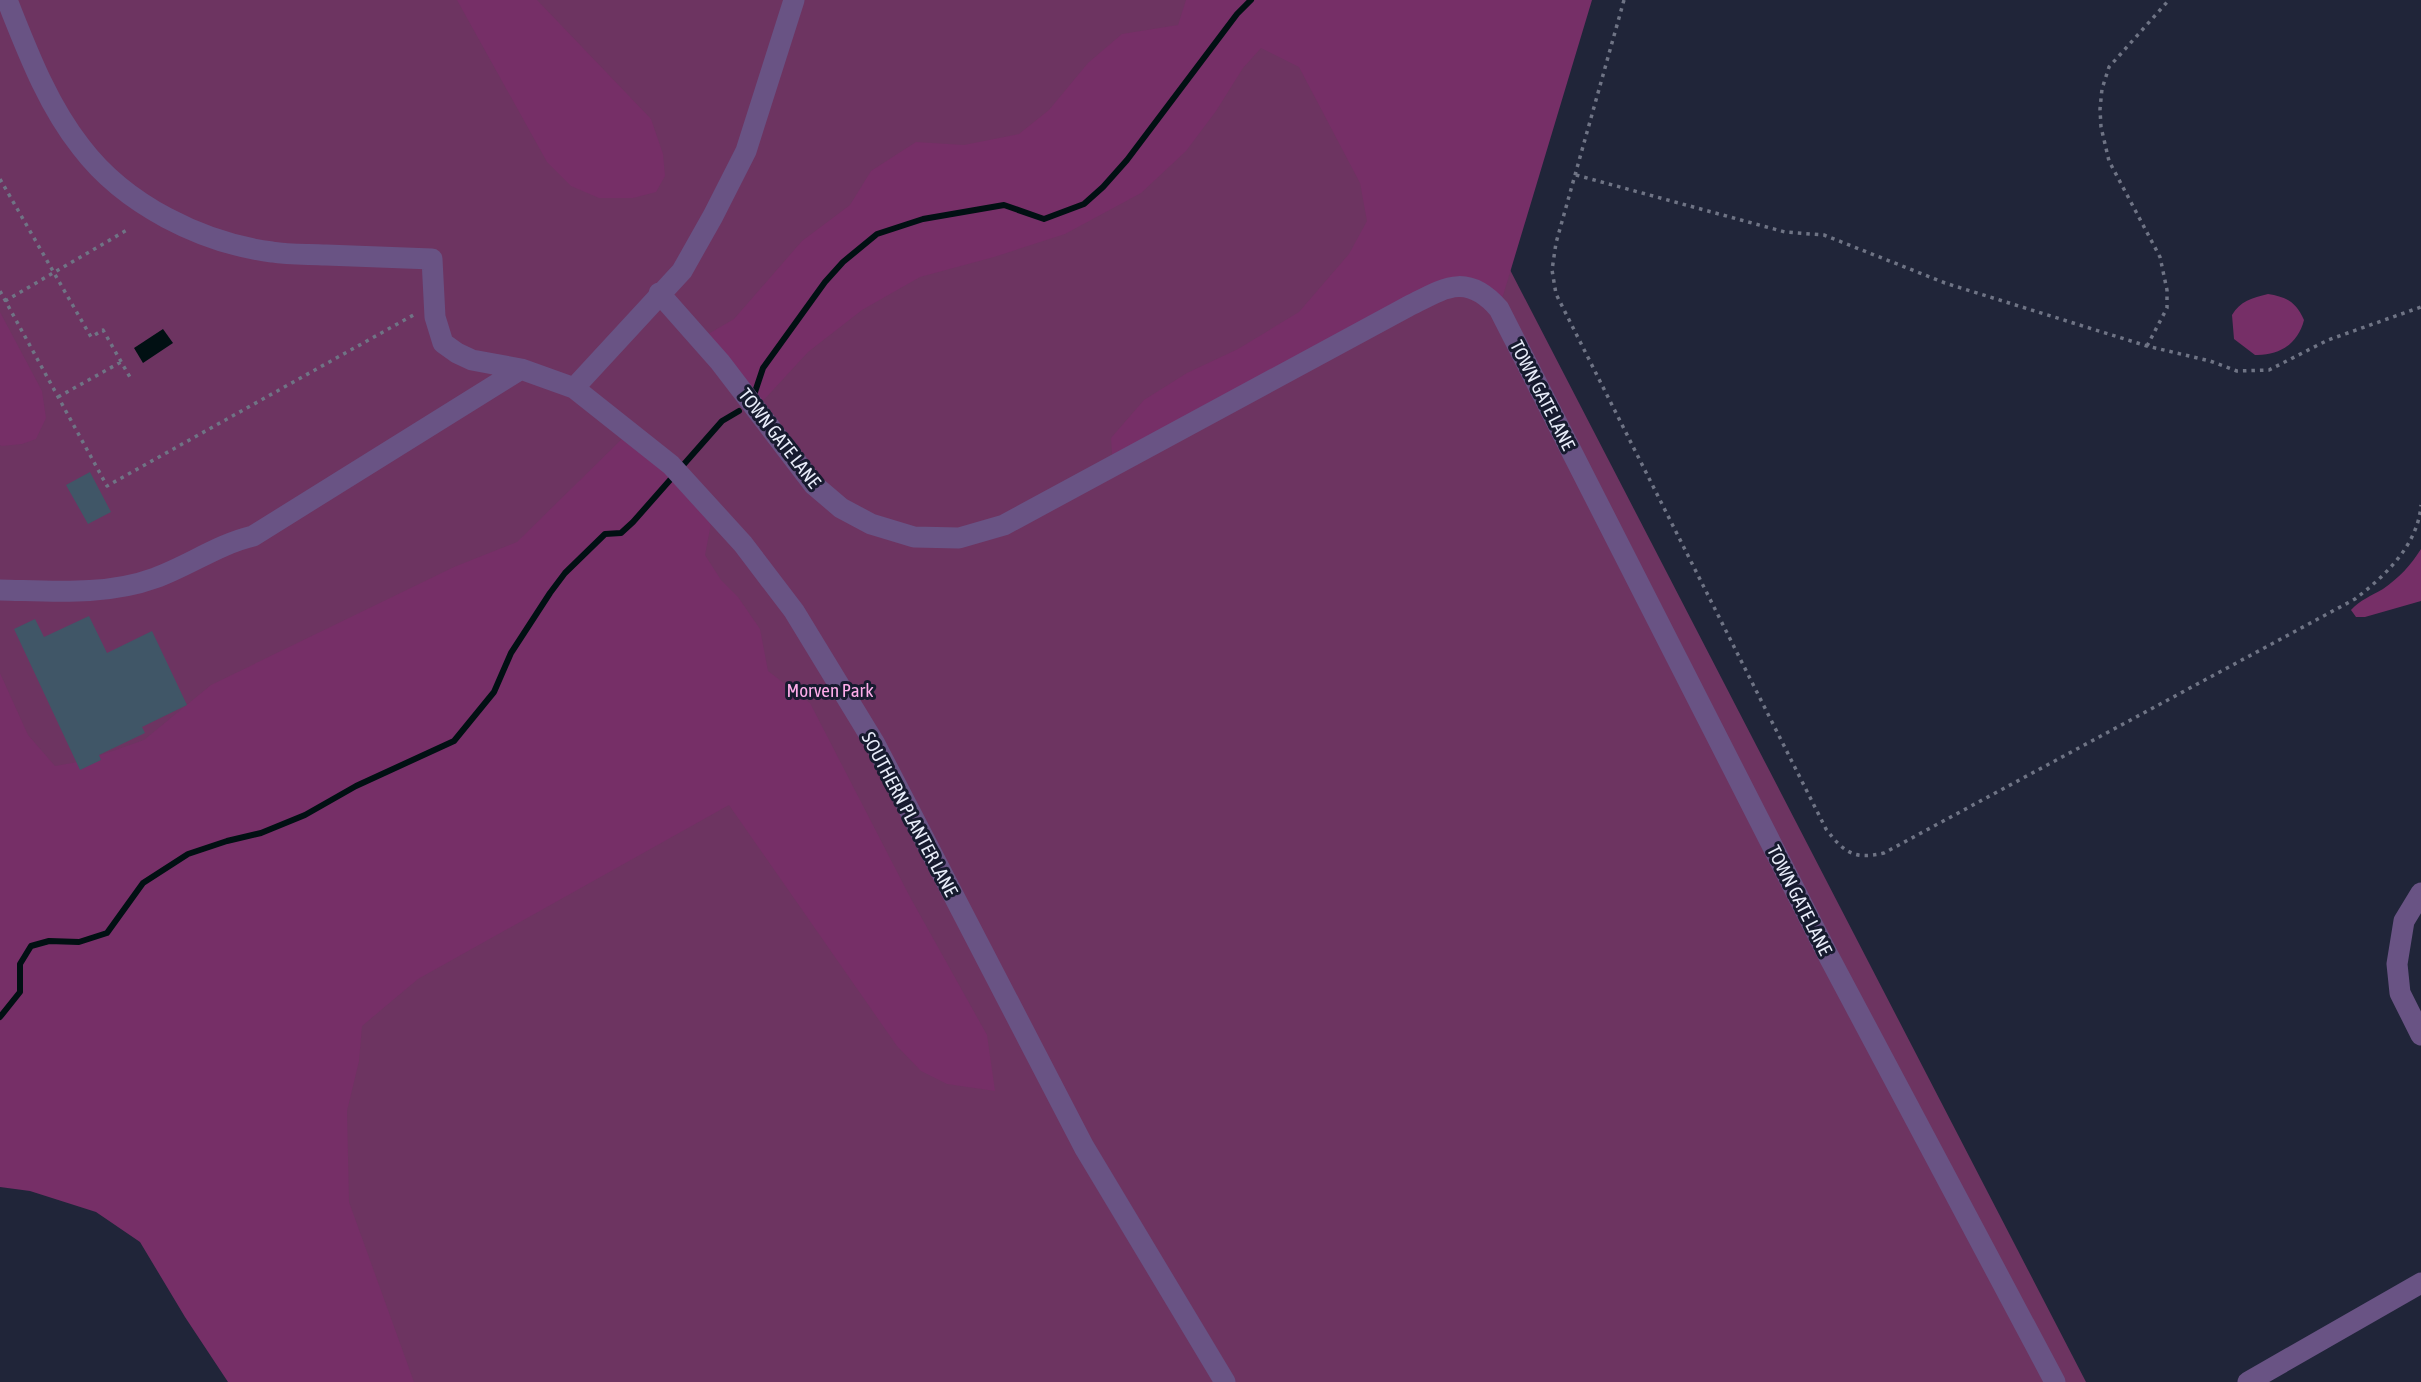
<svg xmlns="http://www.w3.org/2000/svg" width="2421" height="1382" font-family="'Asap Condensed',sans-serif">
  <rect width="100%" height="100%" fill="#202539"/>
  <path fill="#6d3461" d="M0 0H1570L1492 235 2086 1382H313L0 1072Z"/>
  <path fill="#762f67" d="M457 0H537L651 119 663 154 665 176 656 192 633 198H599L571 186 547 162Z
    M1186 0H1592L1499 309 1450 286 1113 468 1111 438 1144 400 1187 373 1238 349 1299 312 1349 254 1367 221 1360 183 1299 67 1261 48 1243 68 1216 111 1186 151 1141 193 1065 234 994 257 920 277 862 310 808 352 751 414 698 340 734 319 802 241 850 205 871 171 916 142 964 145 1019 134 1049 110 1088 63 1122 34 1178 25Z
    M2268 294C2287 297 2296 302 2304 320 2298 344 2279 356 2255 355L2234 339 2232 315C2240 301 2252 298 2268 294Z
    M0 312 42 391 46 418 36 439 22 444 2 446 0 445Z
    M630 431 713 513 705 555 721 580 738 597 760 629 768 671 810 703 910 897 987 1035 995 1091 947 1084 921 1071 897 1046 729 805 418 979 362 1026 359 1061 347 1111 349 1202 414 1382H228L185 1317 140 1242 96 1212 30 1191 0 1187V673L28 735 55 766 84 761 144 740 211 685 454 567 517 542Z
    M2421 549V601L2365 617H2356L2351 610C2360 600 2371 596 2383 589 2399 578 2411 565 2421 549Z"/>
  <path fill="#011013" d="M163 329 173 343 143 363 134 348Z"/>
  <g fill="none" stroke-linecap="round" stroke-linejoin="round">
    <path stroke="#011013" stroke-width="6" d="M754 395 763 368 825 282 843 262 877 234 923 219 1004 205 1044 219 1084 204 1103 187 1127 160 1237 14 1251 0
      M0 1017 20 992V964L31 946 49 941 79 942 107 933 143 883 188 854 227 841 261 833 305 815 356 786 454 741 494 692 511 653 550 593 565 573 605 534 621 533 633 522 722 421 739 411"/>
  </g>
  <path fill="#405667" d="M90 472 111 512 88 524 66 485Z
    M89 616 107 653 152 631 187 705 142 727 145 733 99 755 101 760 80 770 14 629 35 619 44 637Z"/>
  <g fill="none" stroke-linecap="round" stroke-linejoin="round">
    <path stroke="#6f7485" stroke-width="3.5" stroke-dasharray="3.5 5" stroke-linecap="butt" d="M1624 0 1556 243 1552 270 1556 294 1826 829C1844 853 1855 860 1884 853L2355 599C2385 576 2418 545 2421 505
      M1576 175 1785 232 1824 235 1945 283 2147 346 2210 361 2237 371 2269 370 2328 340 2421 307
      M0 179 91 337 103 330 131 379
      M0 291 107 486 417 313
      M5 301 127 230
      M2147 346 2167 308V290L2160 257 2109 161 2101 127 2100 109 2102 89 2109 67 2169 0
      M58 397 121 362"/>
    <path stroke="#695384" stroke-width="21" d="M7 0C27 50 47 104 81 147 125 205 202 243 272 252 290 255 308 254 326 255 361 256 397 258 432 259L435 317 443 343 457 353 472 360 521 369 574 388 671 465 743 544 794 611 875 744 1084 1147 1225 1382
      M659 293 720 362 814 485 841 508 871 524 914 537 959 538 1004 525 1407 307C1443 289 1466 271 1499 309L1828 955 2055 1382
      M574 388 682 271 713 216 746 151 794 0
      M0 590C51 591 106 596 155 578 188 566 219 544 253 536L521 369
      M2421 893 2404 921 2397 964 2400 993 2421 1035
      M2248 1382 2421 1283"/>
  </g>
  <g text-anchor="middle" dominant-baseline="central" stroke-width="6" stroke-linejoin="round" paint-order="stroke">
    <g font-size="19" fill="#e8ecf9" stroke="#171b2f">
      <text transform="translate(1543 395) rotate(63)">TOWN GATE LANE</text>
      <text transform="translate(780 438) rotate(52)">TOWN GATE LANE</text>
      <text transform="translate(910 814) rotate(62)">SOUTHERN PLANTER LANE</text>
      <text transform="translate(1800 900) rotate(63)">TOWN GATE LANE</text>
    </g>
    <g font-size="19" fill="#feadea" stroke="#171b2f">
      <text x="830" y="690">Morven Park</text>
    </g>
  </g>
</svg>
